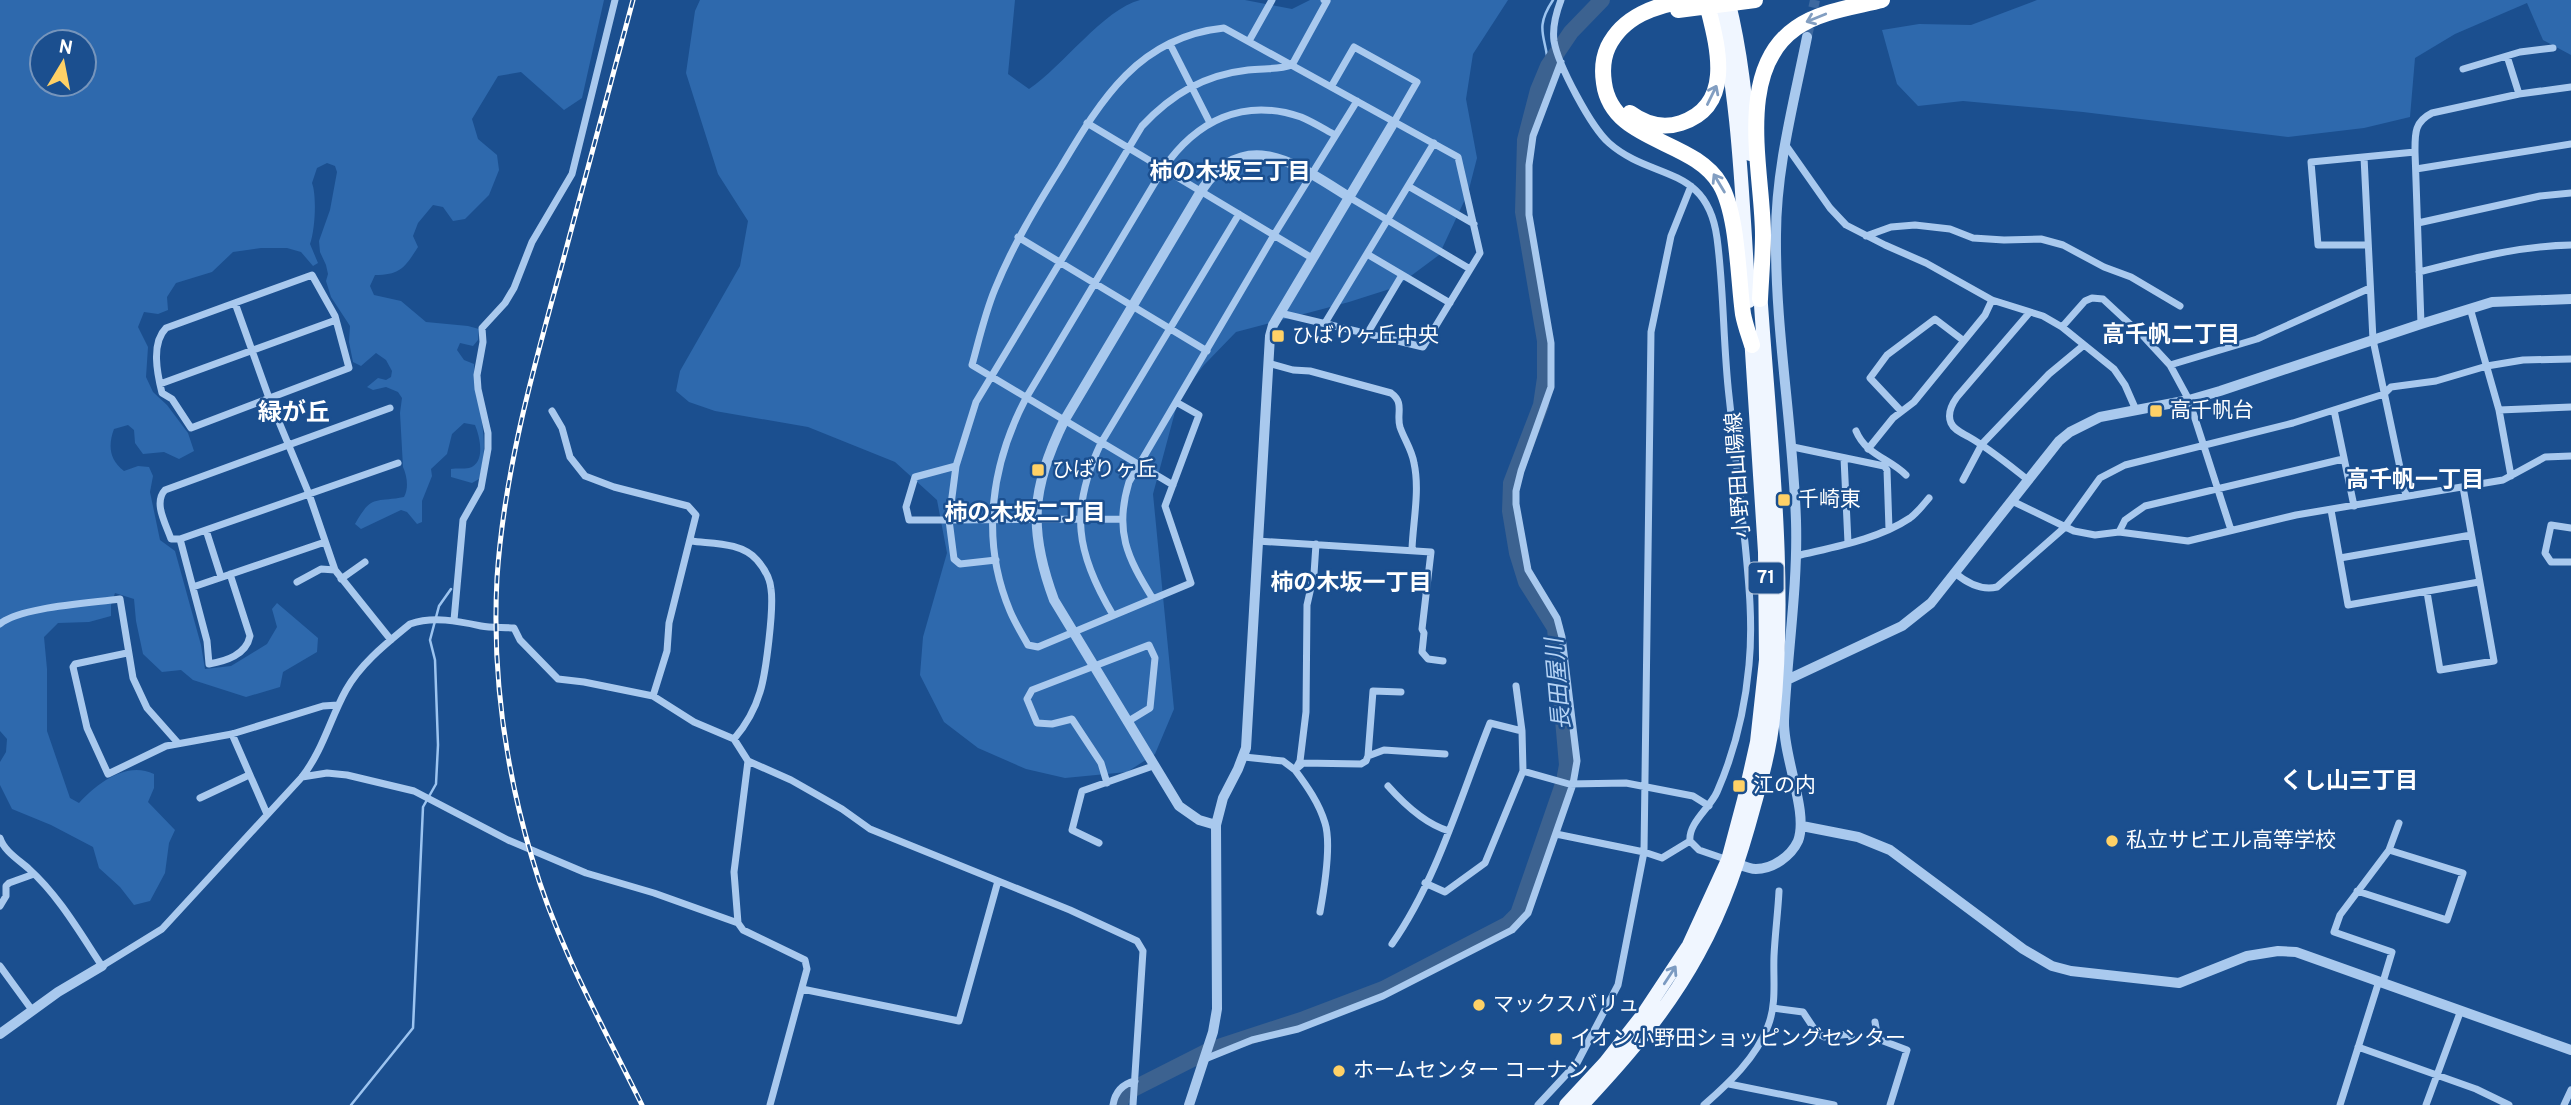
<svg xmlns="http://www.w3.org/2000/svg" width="2571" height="1105" font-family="Overpass,'Noto Sans JP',sans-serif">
  <rect width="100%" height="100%" fill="#1b4f8f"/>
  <path fill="#2e69ad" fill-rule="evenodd" d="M0 0H604L582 98 564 110 521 72 498 76 472 119 478 139 497 155 499 170 489 195 465 219 453 221 443 207 433 205 418 223 413 236 418 247C405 267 401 275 375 275L370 286 374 295 401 301 426 322 468 326 479 329 478 340 473 346 460 343 457 350 464 360 474 364C475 407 492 434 479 479L472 483 451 477V469C456 468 464 469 469 468 486 463 480 437 475 425L464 423 452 434 447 454 431 469 432 476 422 501V522L417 524 407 512 401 510 361 529 355 524C372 494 373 503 404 497 409 488 407 476 403 467L400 413 402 398 398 392 386 387 373 390 367 387 378 378 386 380 391 377 392 371 386 360 376 353 361 366 353 362 349 342 350 326 331 297 326 281 328 274 326 265 320 252 319 241 330 210 337 172 335 166 327 163 317 168 312 183C317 196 315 231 310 244L318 263 313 266 301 252 287 248H261L233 252 212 272 176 283 167 297 168 310 158 314 144 312 138 327 148 347 146 377 153 392 167 405 188 433 194 451 179 459 164 452 143 454 135 443 134 430 128 425 114 429C108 445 109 460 124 471L138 466 149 467 153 476 150 492 160 540 175 551 201 645 205 669 231 666 267 644 277 627 272 609 277 603 318 638 317 652 283 672 280 687 246 697 193 680 181 670 162 672 143 654 136 621 134 599 115 593 111 605V616L89 622 58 623 44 637 47 669V731L70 798 79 803C98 783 126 761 154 774V788L148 802 175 830 169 843 165 873 150 901 134 905 120 887 99 868 93 847 51 825 12 809 0 785V762L6 752 7 739 0 731ZM42 42H84V84H42Z
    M700 0H1015L1008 74 1029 89C1062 67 1104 9 1140 0H1245L1292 9 1310 0H1508L1473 54 1466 99 1477 158 1468 193 1439 255 1396 287 1349 302 1236 332 1204 365 1179 397 1153 494 1174 709 1155 754 1127 772 1065 778 1026 769 978 748 944 722 920 675 923 637 947 553 937 500 895 462 808 427 715 411 689 402 676 391 680 371 740 266 748 221 718 174 686 73 695 11Z
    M2037 0H2571V55L2543 40 2527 3 2455 34 2415 58 2410 117 2364 128 2288 137 2083 112 1963 101 1918 106 1897 84 1882 30 1919 24 1971 25Z"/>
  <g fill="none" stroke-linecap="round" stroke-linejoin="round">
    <path stroke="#9cc4f0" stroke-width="2.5" d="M1548 66C1547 37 1533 30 1553 0
      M351 1105 413 1028 423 807 436 784 438 745 435 660 430 640 439 606 451 589"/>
    <path stroke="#3c6290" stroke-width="16" d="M1120 1105 1121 1100 1129 1091 1212 1049 1304 1019 1383 989 1508 924 1518 914 1564 781 1567 765 1555 628 1526 582 1517 553 1510 511 1511 483 1541 405 1545 378V341L1523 212 1525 140 1538 90 1548 66 1571 32 1602 0"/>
    <path stroke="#3d69a0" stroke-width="10" stroke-dasharray="10 5" stroke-linecap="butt" d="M1807 37 1815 0"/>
    <path stroke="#a9c9ee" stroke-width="7" d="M1561 0C1556 13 1552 26 1554 41 1558 65 1591 127 1609 143 1652 181 1707 164 1717 238 1724 290 1723 344 1729 396 1734 445 1740 494 1745 543 1749 584 1753 624 1749 665 1745 709 1735 751 1717 792 1710 808 1688 823 1690 841
      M1249 41 1272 0
      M1170 44 1210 123
      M2507 56 2519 94
      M2463 69 2520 52 2553 48
      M1331 87 1354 47 1417 82 1394 122
      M1087 123 1312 258
      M1785 144 1830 208 1846 225 1885 245 1926 263 1992 300 2043 316 2062 327 2114 369 2125 385 2136 410
      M2364 157 2373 340 2406 496
      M2416 169 2571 144
      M1408 186 1474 224
      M1349 197 1470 269
      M2418 223 2540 196 2571 193
      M1866 236 1891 227 1915 225 1950 229 1973 238 2004 240 2041 239 2063 245 2104 267 2131 277 2180 306
      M1018 237 1207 351
      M2368 245H2318L2311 162 2415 152
      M1367 254 1450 303
      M2419 272C2470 259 2518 246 2571 245
      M312 275 335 316 349 368 191 428 172 399 162 393C157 373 151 343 166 328Z
      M235 303 269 398 309 494 335 570 391 640
      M2470 308 2499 410 2511 476
      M1325 323 1434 143
      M2421 324 2415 152C2415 134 2414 122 2432 113L2519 94 2571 87
      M2062 327 2085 301 2092 298 2103 299 2145 338 2170 365 2189 400 2231 530
      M1367 334 1402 275
      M1268 363 1293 370 1310 371 1391 393C1405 403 1396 414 1400 427 1404 439 1412 450 1414 463 1420 490 1413 522 1412 549
      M2170 365 2257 339 2370 288
      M160 384 336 320
      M1176 402 1199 415 1165 506 1191 583 1038 647 1028 645C1022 634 1015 623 1010 611 980 540 991 465 1026 398L1163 169C1196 121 1243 97 1301 117 1313 122 1324 129 1335 135
      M390 408 165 490C153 503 166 524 171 539H180L398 463
      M2334 410 2354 506
      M2499 410 2571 407
      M552 411 562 428 570 457 585 476 614 487 688 506 696 515 669 623 667 651 653 696
      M1901 411 1870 378 1887 355 1935 319 1964 341
      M1856 431C1866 455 1889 458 1906 475
      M1793 447 1884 466 1887 470 1889 529
      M1868 449 1893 418 1914 402 1985 315 1992 300
      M1844 458 1848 543
      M956 466 915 477 906 507 909 520H949L954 559 960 564 996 560
      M1963 480 1982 444 2049 374 2084 345
      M2028 480C2009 465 1990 449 1969 437 1962 433 1954 430 1951 423 1947 414 1952 404 1957 397L2030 312
      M1173 485 972 365C979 340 985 313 995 289 1013 245 1036 207 1061 167 1101 100 1138 37 1224 28L1458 157 1480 253 1423 347 1280 313
      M2012 501 2074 531 2095 535 2119 532 2188 541 2296 515 2503 480 2545 457 2571 456
      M2331 510 2348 605 2479 582
      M1122 519 949 520 956 466 976 402 1142 126C1172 94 1204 75 1248 70 1263 68 1278 70 1292 65L1327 1 1324 0
      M2571 528 2551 525 2545 553 2551 562H2571
      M206 530 221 577
      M2119 532 2125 520 2145 506 2343 459
      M180 539 207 641 209 664C226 661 246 655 250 636L230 574
      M691 541C713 544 741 542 757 560 764 568 770 578 771 589 774 608 766 673 760 692 755 709 746 725 734 739
      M1257 541 1431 552 1422 629 1424 633 1422 652 1428 659 1443 661
      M1316 544 1314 574 1307 605 1306 712 1300 761 1295 770C1307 786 1319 803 1325 823 1332 845 1324 890 1320 912
      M1796 556C1833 547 1877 540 1910 518 1917 513 1923 505 1929 498
      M2340 558 2471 535
      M1955 573C1967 583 1981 591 1997 587L2064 528 2100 478 2125 465 2293 423 2384 394 2391 387 2436 381 2487 366 2523 360 2571 359
      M341 579 365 562
      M297 582 321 569 335 570
      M193 587 325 542
      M2427 592 2440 670 2494 661 2463 487
      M1153 599C1127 557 1114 531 1129 482L1274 235 1357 101
      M1113 615C1076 553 1069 511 1101 443L1239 214
      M454 620 463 520 481 488 488 449V433L478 389 477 375 483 342 482 328 505 303 514 288 532 242 572 174 615 0
      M0 624C19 607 92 603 120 599L133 678 147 708 178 743
      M127 653 75 664 73 667 87 728 108 774 166 746 232 734 323 706 338 705
      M1516 686 1522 731
      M232 734 267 814
      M1368 756 1384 750 1445 754
      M1244 757 1283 761 1295 770 1303 763 1361 764 1366 761 1368 756 1373 691 1401 692
      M748 761 734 872 738 923 743 930 805 960 807 969 770 1105
      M302 777 327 773 347 775 414 791 508 840 586 873 654 893 738 923
      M1107 783 1101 763 1072 719 1052 724 1037 723 1027 699 1032 690 1149 645 1155 658 1150 708 1127 722
      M1388 786C1404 804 1425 824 1449 831
      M200 798 249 775
      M1556 834 1644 852 1662 858 1690 841
      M0 838C4 851 19 860 29 869 59 896 80 933 102 966L162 929 302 777C323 750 330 719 346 690 361 663 387 643 410 624 433 616 458 621 481 626 491 628 503 627 514 628L520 640 558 679 584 682 653 696 694 722 734 739 748 761 791 780 842 809 870 829 1070 910 1137 941 1143 951 1133 1105
      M1690 841 1699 850 1728 860
      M1099 843 1072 830 1082 791 1153 766
      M1425 883 1445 892 1485 863 1523 771
      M2357 891 2447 920 2463 873 2389 850
      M0 906 6 896V886L9 883 34 874
      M1392 944C1437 880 1461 795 1490 723L1522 731 1523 771 1569 784 1626 783 1693 796 1709 806
      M0 966 32 1010
      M2383 982 2392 952 2334 932 2340 915 2389 850 2399 823
      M802 989 959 1021 998 881
      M1773 1008 1803 1012 1817 1033 1824 1037 1850 1034 1852 1039
      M1875 1022 1878 1039 1907 1050 1890 1105
      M2358 1047 2476 1089 2509 1105
      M1205 1059 1252 1040 1298 1029 1383 996 1512 930 1528 913 1573 784 1577 761 1562 637 1557 618 1528 570 1516 504V491L1521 471 1551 387V343L1529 215V165L1533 136 1561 62
      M1729 1084 1834 1105
      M1113 1105C1115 1092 1123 1084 1135 1081
      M1538 1105 1577 1063 1618 985 1644 852 1651 332 1671 236 1691 186
      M1704 1105C1729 1083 1756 1058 1768 1026 1777 1003 1773 979 1774 956 1775 934 1778 912 1779 891
      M2340 1105 2379 981
      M2426 1105 2461 1010
      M2564 1105 2571 1090"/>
    <path stroke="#a9c9ee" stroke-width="10" d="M1789 679 1902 626 1931 603 2059 441 2070 432 2100 417 2189 400 2220 391 2421 324 2492 302 2571 299
      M1216 825 1199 820 1179 806 1054 600C1028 530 1031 488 1064 421L1201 191C1245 124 1299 166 1349 197
      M1802 826 1858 837 1890 850 2023 949 2052 966 2071 971 2179 983 2247 956 2278 951 2296 952 2571 1050
      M1731 861C1739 864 1748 869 1756 869 1773 869 1791 856 1798 841 1809 813 1783 757 1784 721 1787 654 1798 588 1796 521 1793 425 1775 331 1776 235 1776 168 1794 102 1807 37
      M0 1034 58 992 102 966
      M1189 1105 1213 1032 1217 1009 1216 825 1223 798 1238 769 1246 748 1270 336 1273 325 1394 122"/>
    <path stroke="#f0f6ff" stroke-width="14" d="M1716 0C1740 98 1742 201 1749 301
      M1728 0C1741 51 1746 102 1750 154
      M1566 1105 1605 1063 1642 1016 1689 945 1728 860 1744 800 1757 742 1766 660 1765 552 1751 336
      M1582 1105C1626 1058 1667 1011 1698 954 1724 907 1740 858 1754 806 1762 777 1770 748 1773 718 1788 579 1769 429 1760 290"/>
    <path stroke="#fff" stroke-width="16" d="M1688 0C1656 5 1623 16 1608 47 1603 58 1602 70 1604 83 1612 143 1693 138 1720 184 1738 214 1738 279 1743 314 1745 325 1749 335 1752 345
      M1678 10 1755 0
      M1630 113C1645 124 1663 129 1681 123 1737 105 1716 41 1706 0
      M1760 299C1761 278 1763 256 1763 235 1763 173 1734 71 1796 28 1820 11 1854 7 1882 0"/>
    <defs>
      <path id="rail" d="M633 0C609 89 585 179 561 268 533 370 504 472 497 578 492 672 505 767 532 858 557 945 602 1024 642 1105"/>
    </defs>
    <use href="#rail" stroke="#fff" stroke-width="5"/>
    <use href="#rail" stroke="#1b4f8f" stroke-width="2.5" stroke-dasharray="8" stroke-linecap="butt"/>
  </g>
  <defs><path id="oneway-shaft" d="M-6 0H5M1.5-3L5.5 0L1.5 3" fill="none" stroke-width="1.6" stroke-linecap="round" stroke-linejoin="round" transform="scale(1.75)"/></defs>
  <g stroke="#829ec1">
    <use href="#oneway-shaft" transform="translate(1816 18) rotate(158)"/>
    <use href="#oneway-shaft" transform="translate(1712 95) rotate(-64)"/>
    <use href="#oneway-shaft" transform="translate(1719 183) rotate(-121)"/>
  </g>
  <use stroke="#7b9ac1" href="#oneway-shaft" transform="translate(1670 975) rotate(-57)"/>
  <g fill="#ffd166" stroke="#1b4f8f" stroke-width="2.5">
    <rect x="1271" y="329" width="14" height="14" rx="3.5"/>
    <rect x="2149" y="404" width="14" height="14" rx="3.5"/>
    <rect x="1031" y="463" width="14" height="14" rx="3.5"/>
    <rect x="1777" y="493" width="14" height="14" rx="3.5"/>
    <rect x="1732" y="779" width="14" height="14" rx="3.5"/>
    <circle cx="2112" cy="841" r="7"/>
    <circle cx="1479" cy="1005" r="7"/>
    <rect x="1549" y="1032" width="14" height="14" rx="3.5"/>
    <circle cx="1339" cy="1071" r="7"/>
  </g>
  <g text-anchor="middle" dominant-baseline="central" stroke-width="5" stroke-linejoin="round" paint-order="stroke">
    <rect fill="#1b4f8f" stroke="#bbcadd" stroke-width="2" x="1748.5" y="562.5" width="35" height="31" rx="5"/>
    <g font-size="19" font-weight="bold" fill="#fff">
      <text x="1766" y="578">71</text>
    </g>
    <g font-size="21" fill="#fff" stroke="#1b4f8f" text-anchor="start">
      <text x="1292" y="336">ひばりヶ丘中央</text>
      <text x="2170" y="411">高千帆台</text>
      <text x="1052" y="470">ひばりヶ丘</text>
      <text x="1798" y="500">千崎東</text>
      <text x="1753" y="786">江の内</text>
      <text x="2126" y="841">私立サビエル高等学校</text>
      <text x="1493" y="1005">マックスバリュ</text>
      <text x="1570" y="1039">イオン小野田ショッピングセンター</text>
      <text x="1353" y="1071">ホームセンター コーナン</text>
    </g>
    <g font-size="21" fill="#fff" stroke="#1b4f8f">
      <text transform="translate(1739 475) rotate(-94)">小野田山陽線</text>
    </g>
    <g font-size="23" font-weight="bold" fill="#fff" stroke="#1b4f8f">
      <text x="1230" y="173">柿の木坂三丁目</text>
      <text x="2171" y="336">高千帆二丁目</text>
      <text x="2415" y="481">高千帆一丁目</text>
      <text x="1025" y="514">柿の木坂二丁目</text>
      <text x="1351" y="584">柿の木坂一丁目</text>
      <text x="2349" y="782">くし山三丁目</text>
    </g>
    <g font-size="23" font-style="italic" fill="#b5d3f5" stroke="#1b4f8f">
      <text transform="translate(1560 684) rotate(-95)">長田屋川</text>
    </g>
    <g font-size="24" font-weight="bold" fill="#fff" stroke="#1b4f8f">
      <text x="294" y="414">緑が丘</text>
    </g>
  </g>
  <g transform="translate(63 63) rotate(10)"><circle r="33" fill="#1b4f8f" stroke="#7695bc" stroke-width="2"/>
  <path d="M0-5L12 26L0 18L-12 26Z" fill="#ffd166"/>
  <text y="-10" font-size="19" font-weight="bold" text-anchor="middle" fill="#ffffff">N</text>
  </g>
</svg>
